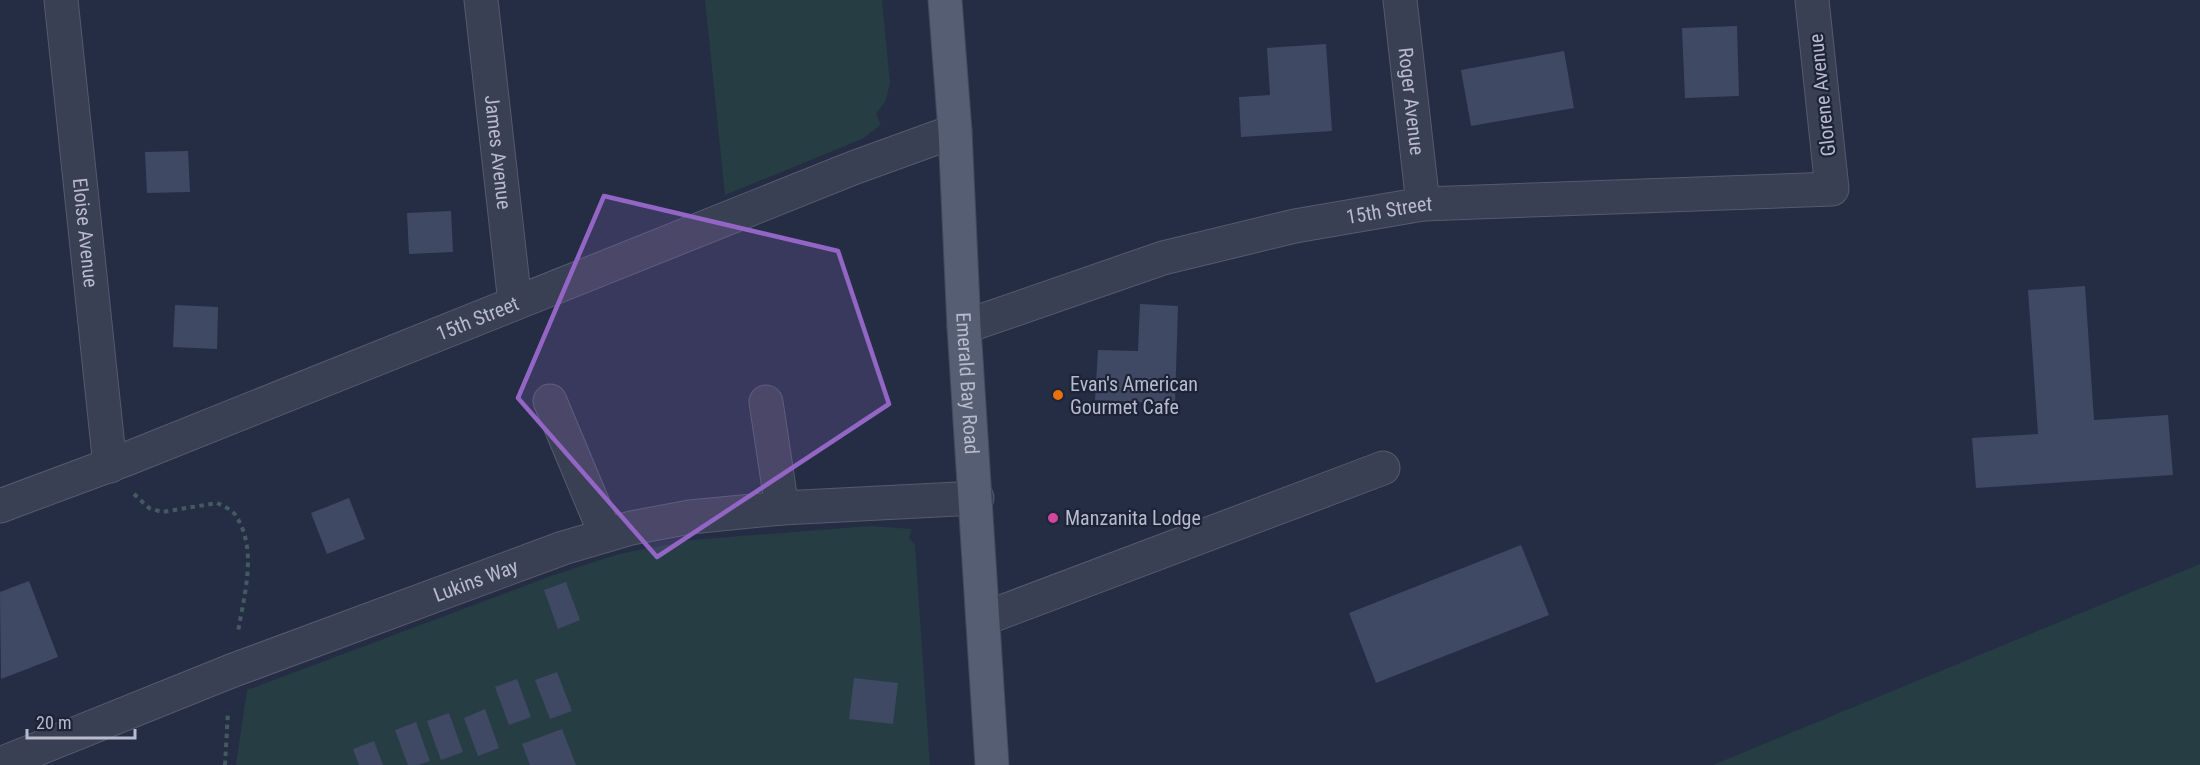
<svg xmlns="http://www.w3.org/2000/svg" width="2200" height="765" font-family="'Roboto Condensed',sans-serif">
  <rect width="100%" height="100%" fill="#242d44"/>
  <path fill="#263d44" d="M705 0H882L890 83 886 100 876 114 881 125 862 139 725 195Z
    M870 526 912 529 909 538 915 545 930 765H236L247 690 551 576 619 554 691 540Z
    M2200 564V765H1713Z"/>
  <path fill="#404964" d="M1737 26 1739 96 1685 98 1682 28Z
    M1326 44 1332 131 1241 137 1239 97 1270 95 1267 48Z
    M1564 51 1574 108 1471 126 1461 70Z
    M188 151 190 192 147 193 145 152Z
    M451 211 453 252 409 254 407 213Z
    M2085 286 2094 420 2168 415 2173 475 1976 488 1972 438 2038 434 2028 290Z
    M1140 304 1178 306 1175 404 1095 400 1098 350 1138 351Z
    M175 305 218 307 217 349 173 347Z
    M349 498 365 539 327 554 311 513Z
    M1521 545 1549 615 1376 683 1349 613Z
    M29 581 58 657 1 679 0 592Z
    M566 582 580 620 558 629 544 590Z
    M557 672 572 711 550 719 535 680Z
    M854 678 898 683 893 724 849 719Z
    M517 679 531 717 509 725 495 687Z
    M485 709 499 748 478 756 464 718Z
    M449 713 463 752 441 760 427 721Z
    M416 722 430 761 418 765H408L395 730Z
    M562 729 576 765H530L522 744Z
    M374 741 383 765H359L353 749Z"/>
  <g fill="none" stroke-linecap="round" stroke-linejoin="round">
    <defs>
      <g id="minor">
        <path id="s1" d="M61 0 110 466"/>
        <path id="s2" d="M481 0 515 303"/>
        <path id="s3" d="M1400 0 1423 204"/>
        <path id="s4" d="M964 327 1163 258 1295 226 1423 204 1832 189 1812 0"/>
        <path d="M550 401 606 535"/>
        <path d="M766 402 782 508"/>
        <path id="s5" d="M0 506 129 458 853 168 955 131"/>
        <path d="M983 619 1383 468"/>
        <path id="s6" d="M0 764 231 671 563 548 631 528 690 517 782 508 977 498"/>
      </g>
      <g id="major">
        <path id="s7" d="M945 0 955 131 964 327 992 765"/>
      </g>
    </defs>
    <use href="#minor" stroke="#545b6d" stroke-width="35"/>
    <use href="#major" stroke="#42495c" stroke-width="35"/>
    <path stroke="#445a61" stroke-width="4" stroke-dasharray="4.5 4.5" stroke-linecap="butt" d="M134 494 149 508 162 512 217 503C223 506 233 510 236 516 258 550 244 595 238 632
      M225 765 228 711"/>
    <use href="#minor" stroke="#394053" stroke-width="33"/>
    <use href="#major" stroke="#565e73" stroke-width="33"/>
  </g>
  <path fill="#9365c5" fill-opacity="0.2" stroke="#9365c5" stroke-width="4.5" stroke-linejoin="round" d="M604 196 838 251 889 404 657 557 518 398Z"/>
  <circle fill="#e8710a" stroke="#1d2438" stroke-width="2" cx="1058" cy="395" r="6"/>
  <circle fill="#d1479c" stroke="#1d2438" stroke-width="2" cx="1053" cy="518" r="6"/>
  <g text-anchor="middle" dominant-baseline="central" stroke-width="4.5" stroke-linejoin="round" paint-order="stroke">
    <g font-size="20" fill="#b6bbcd" stroke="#1d2438">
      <text transform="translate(1822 95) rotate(-96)">Glorene Avenue</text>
      <text stroke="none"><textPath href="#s3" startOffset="102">Roger Avenue</textPath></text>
      <text stroke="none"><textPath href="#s2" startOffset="153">James Avenue</textPath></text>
      <text stroke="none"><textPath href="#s4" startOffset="442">15th Street</textPath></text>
      <text stroke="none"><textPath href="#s1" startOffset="234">Eloise Avenue</textPath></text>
      <text stroke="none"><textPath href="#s5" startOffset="513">15th Street</textPath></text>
      <text stroke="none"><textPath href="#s7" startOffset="384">Emerald Bay Road</textPath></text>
      <text stroke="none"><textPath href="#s6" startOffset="510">Lukins Way</textPath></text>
    </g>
    <g font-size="20" fill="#b6bbcd" stroke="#1d2438" text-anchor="start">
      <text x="1070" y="384">Evan's American<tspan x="1070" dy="23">Gourmet Cafe</tspan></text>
      <text x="1065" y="518">Manzanita Lodge</text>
    </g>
  </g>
  <path d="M27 729v9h108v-9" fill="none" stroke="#b6bbcd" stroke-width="3"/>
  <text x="36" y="729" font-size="18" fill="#b6bbcd" stroke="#1d2438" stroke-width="4.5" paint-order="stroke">20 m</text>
</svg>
